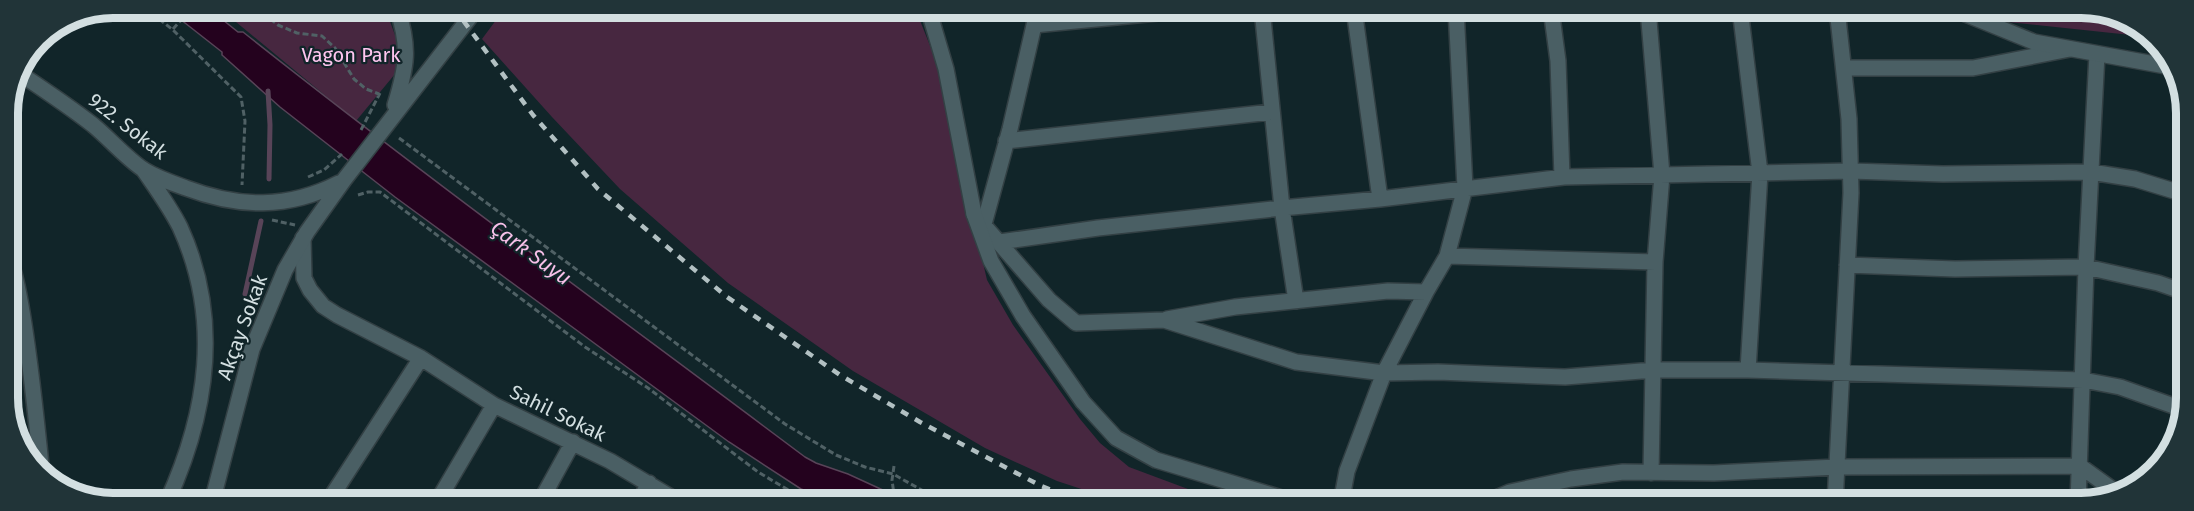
<svg xmlns="http://www.w3.org/2000/svg" width="2194" height="511" font-family="'Fira Sans',sans-serif">
  <rect width="100%" height="100%" fill="#112529"/>
  <path fill="#472740" d="M219 8H385L405 62 356 121Z
    M505 8H915L937 63 987 280 1013 325 1080 419 1100 443 1129 467 1188 489 1240 503 1121 502 1057 481 985 448 853 371 728 283 620 189 552 117 482 39Z
    M1982 9H2101L2155 38 2158 43 2140 36 2008 22Z"/>
  <path fill="#24021e" stroke="#584458" stroke-width="1.5" d="M166 8H208L238 32H243C427 178 617 316 805 457L816 463 848 474 909 502H836L801 489 729 442 395 197 280 107 222 55V52Z"/>
  <g fill="none" stroke-linecap="round" stroke-linejoin="round">
    <path stroke="#584458" stroke-width="5" d="M268 91 270 125 269 179
      M245 294 261 221"/>
    <defs>
      <path id="minor" d="M1262 9 1282 208 1296 301
        M1354 9 1380 199
        M1551 9 1558 61 1562 177
        M1648 9 1662 175 1655 262 1651 473
        M1740 9 1760 173 1748 370
        M1034 25 1199 9
        M1844 68H1973L2070 49
        M1006 141 1272 112
        M974 214 1049 300 1076 323 1164 320 1296 362 1384 373 1438 372 1565 377 1654 370H1748L2083 380 2120 387 2185 410
        M984 224 1010 129 1038 8
        M303 238 304 278 310 290 323 306 337 315 421 358 494 405 610 461 679 502
        M1000 242 1098 228 1282 208 1380 199 1564 177 1851 171 1943 174 2091 172 2135 179 2184 194
        M1447 256 1655 262
        M9 260C22 271 39 445 42 475
        M1847 265 1955 269 2086 267 2158 283 2184 292
        M1167 319 1235 307 1388 291 1426 292
        M328 502 421 358
        M437 502 494 405
        M540 502 573 442
        M639 502 649 483
        M1341 503 1347 471 1384 373 1426 292 1447 256 1465 188 1456 9
        M1484 503 1510 492 1571 479 1623 472 1714 473 1837 467 2080 466 2116 492
        M1835 503 1851 193 1849 119 1837 9
        M2078 503 2086 267 2097 54"/>
      <path id="tertiary" d="M928 8 946 69 974 214 991 261 1023 316 1083 402 1116 438 1156 460 1298 503
        M1953 9 2034 42 2171 67"/>
      <path id="secondary" d="M22 75C46 91 70 107 93 125 110 139 126 158 144 170 157 178 172 183 186 188 239 208 288 209 339 183
        M395 105C407 66 410 47 397 8
        M143 169C156 188 170 207 180 227 222 319 208 412 167 502
        M212 502 252 349 285 270 307 232 344 180 477 8"/>
    </defs>
    <use href="#minor" stroke="#334044" stroke-width="18"/>
    <use href="#tertiary" stroke="#334044" stroke-width="18"/>
    <use href="#secondary" stroke="#334044" stroke-width="18"/>
    <path stroke="#506165" stroke-width="3" stroke-dasharray="6 3" stroke-linecap="butt" d="M145 8 173 30 241 97 245 121 242 185
      M256 8 278 25 297 33 322 36 335 48 354 79 366 89 379 94
      M173 29 192 8
      M361 130 380 93
      M399 138 785 424 836 455 865 467 893 474 943 502
      M308 177 324 170 342 154
      M358 195 368 192H380L585 347 648 388 758 472 795 494 819 502
      M272 220 295 225
      M894 466 892 480 895 502"/>
    <use href="#minor" stroke="#4a5f64" stroke-width="15"/>
    <use href="#tertiary" stroke="#4a5f64" stroke-width="15"/>
    <use href="#secondary" stroke="#4a5f64" stroke-width="15"/>
    <path stroke="#b2c0c2" stroke-width="4.5" stroke-dasharray="8 8" stroke-linecap="butt" d="M454 8 533 115 598 189 727 297 840 375 920 422 1041 486 1084 502"/>
  </g>
  <g text-anchor="middle" dominant-baseline="central" stroke-width="4.5" stroke-linejoin="round" paint-order="stroke">
    <g font-size="20" fill="#fec6f0" stroke="#112529">
      <text x="351" y="55">Vagon Park</text>
    </g>
    <g font-size="20" fill="#d3dfe1" stroke="#112529">
      <text transform="translate(128 126) rotate(38)">922. Sokak</text>
      <text transform="translate(242 327) rotate(-70)">Akçay Sokak</text>
      <text transform="translate(558 413) rotate(26)">Sahil Sokak</text>
    </g>
    <g font-size="21" font-style="italic" fill="#f7c0e9" stroke="#112529">
      <text transform="translate(531 253) rotate(36)">Çark Suyu</text>
    </g>
  </g>
  <path d="M0 0H2194V511H0ZM113 18H2081A95 95 0 0 1 2176 113V398A95 95 0 0 1 2081 493H113A95 95 0 0 1 18 398V113A95 95 0 0 1 113 18Z" fill="#213438" fill-rule="evenodd"/>
  <path fill="none" stroke="#d3dfe1" stroke-width="8" d="M113 18H2081A95 95 0 0 1 2176 113V398A95 95 0 0 1 2081 493H113A95 95 0 0 1 18 398V113A95 95 0 0 1 113 18Z"/>
</svg>
